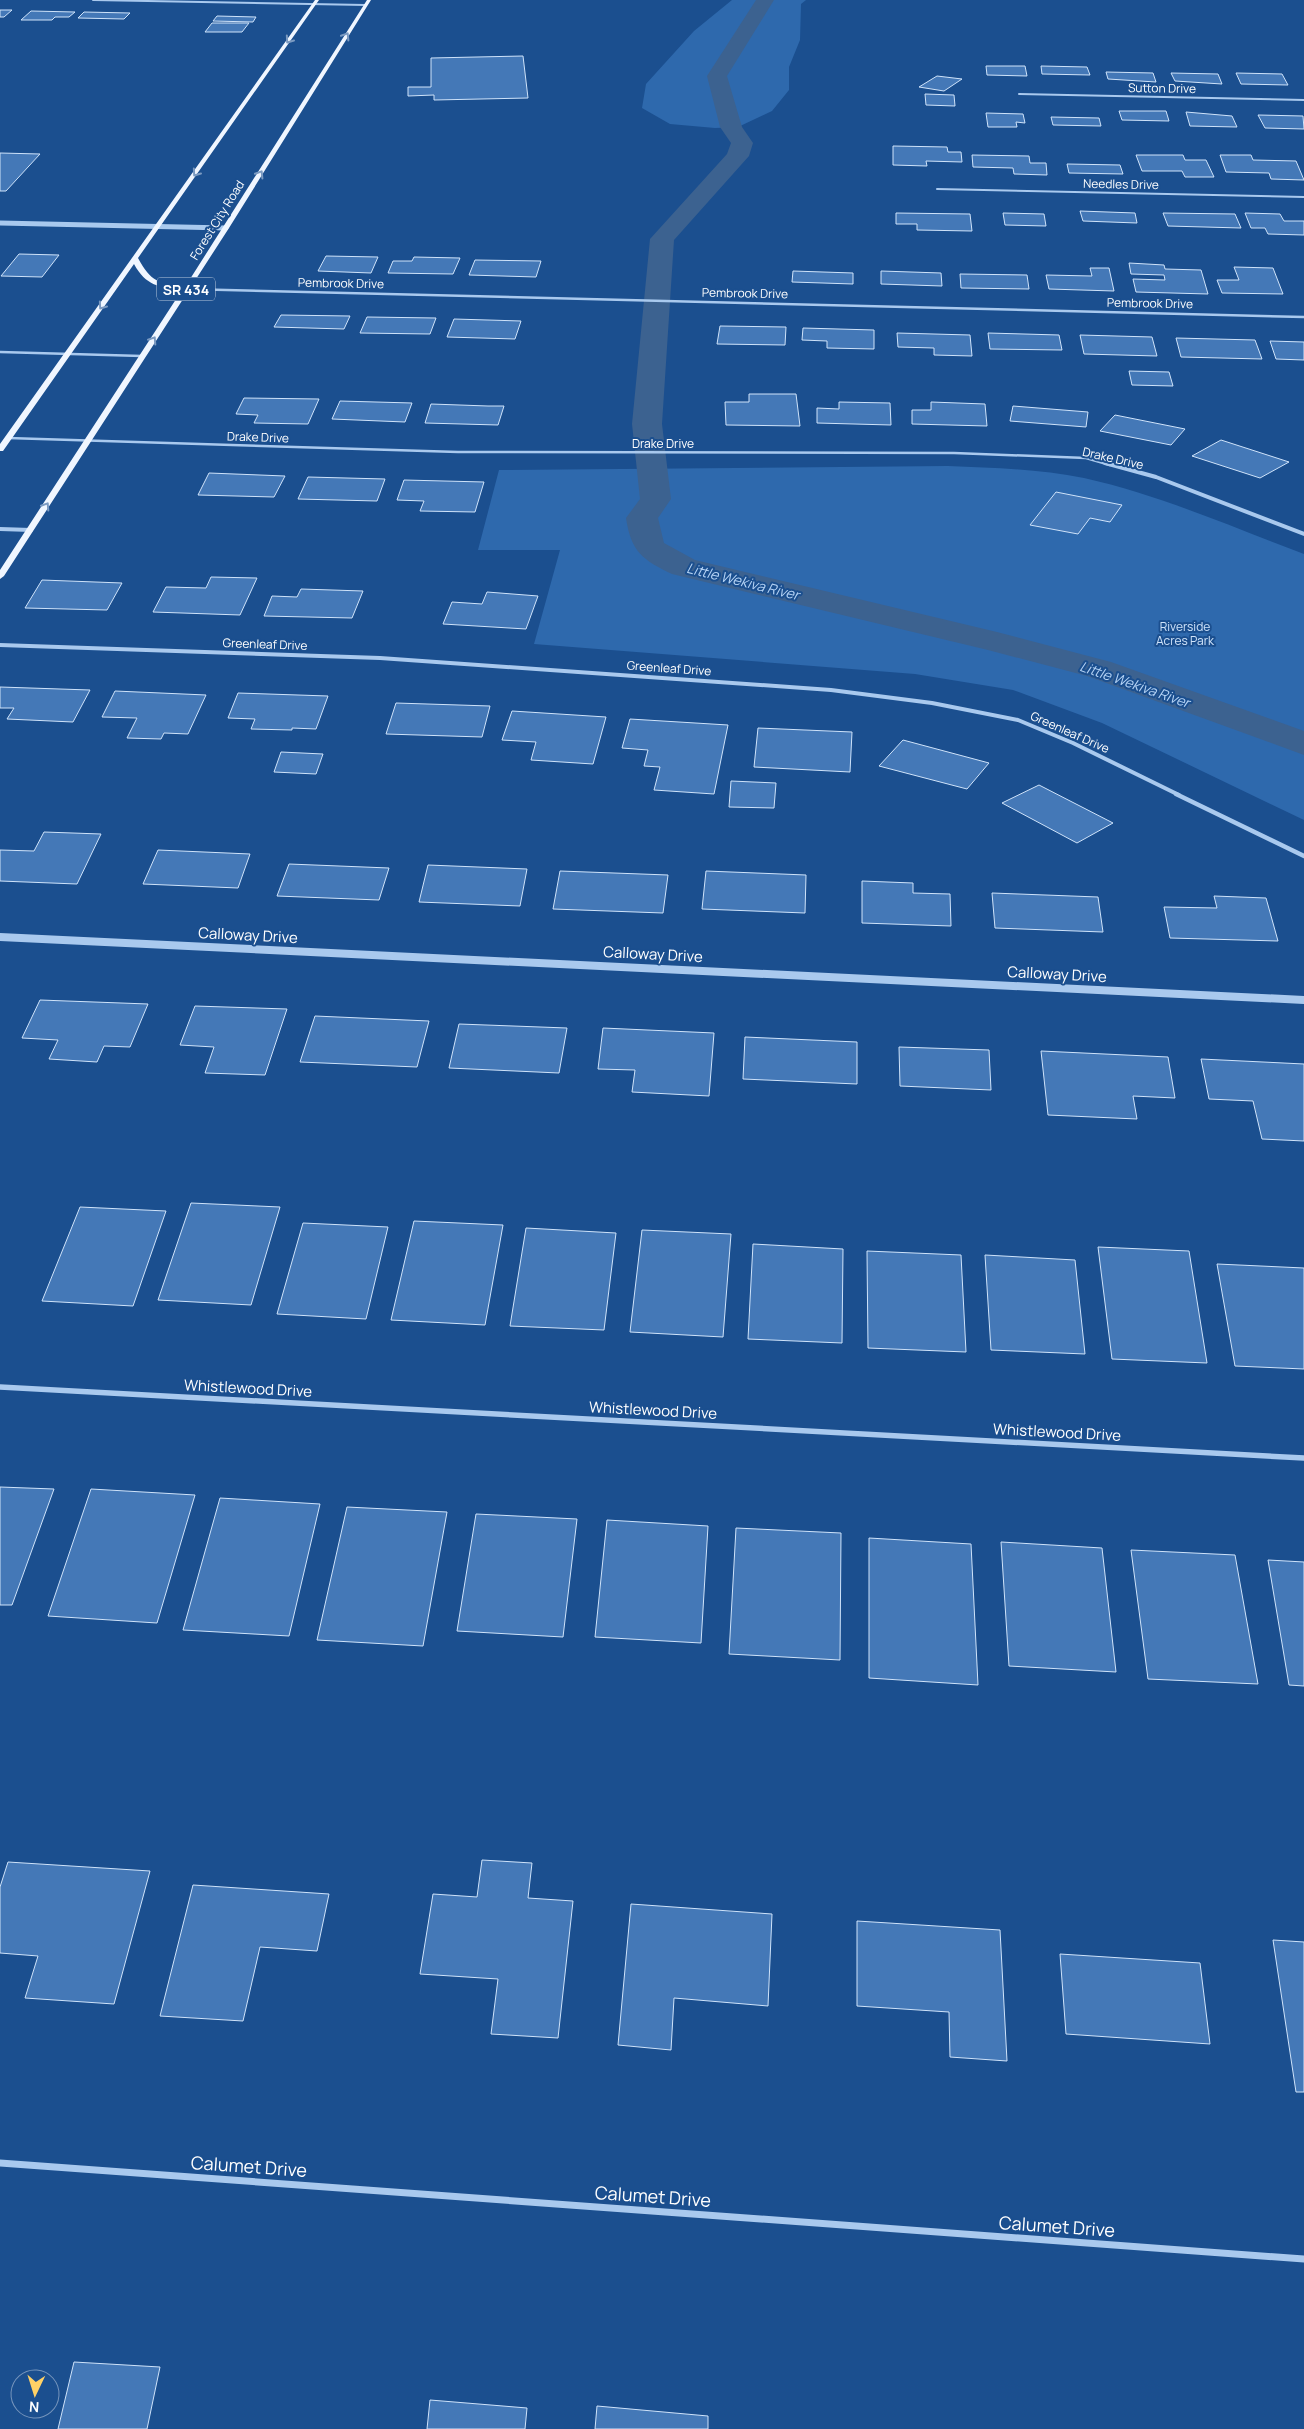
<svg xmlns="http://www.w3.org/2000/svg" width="1304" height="2429" font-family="Manrope,sans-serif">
  <rect width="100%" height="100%" fill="#1b4f8f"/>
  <path fill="#2e69ad" d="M732 0H806L801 4 800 40 789 67V90L772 111 738 127 715 128 670 124 642 108 646 84 694 31Z
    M948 466C994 468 1040 469 1084 478 1160 495 1232 527 1304 554V820L1102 723 1013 690 915 674 534 644 560 550H478L499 470Z"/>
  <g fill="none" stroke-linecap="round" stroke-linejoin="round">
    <path fill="#3c6290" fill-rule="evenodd" d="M756 0H774L727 76 742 127 753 143 749 156 674 240 662 424 671 499 658 518 664 543 695 560 997 632 1111 662 1304 731V755L1087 676 988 650 672 574C643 560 631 552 626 518L640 499 632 424 650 239 727 154 731 143 720 127 707 76Z"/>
  </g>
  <path fill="#4478b7" stroke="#cfe3fa" d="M0 10H12L4 17H0Z
    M31 11 75 12 69 17H55L52 20H21Z
    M84 12 130 13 124 19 78 18Z
    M217 16 256 17 253 22 213 21Z
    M212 23H249L242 32H205Z
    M523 56 528 98 434 100V95L408 96V87H431V58Z
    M986 66H1025L1027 76 987 75Z
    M1041 66 1087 67 1090 75 1042 74Z
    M1106 72 1153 73 1156 82 1108 79Z
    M1171 73 1218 74 1222 84 1175 81Z
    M1236 73 1282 74 1288 85 1241 84Z
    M937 76 962 79 944 91 919 87Z
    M925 94 954 95 955 106 926 105Z
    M1119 111H1166L1169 121 1122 120Z
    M1186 112 1232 116 1237 127 1190 126Z
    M986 113 1023 114 1025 123 1016 122 1017 127H988Z
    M1258 115 1303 116 1304 129 1265 128Z
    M1051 117 1099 118 1101 126 1053 125Z
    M893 146 947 147 948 152H961L962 162 926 161 927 166 893 165Z
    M0 153 40 154 6 191H0Z
    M972 155 1029 156 1030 163H1046L1047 175 1014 174 1013 168 973 167Z
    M1136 155H1183L1185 160H1206L1214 177H1185L1182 171H1142Z
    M1220 155H1251L1253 160 1296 161 1304 180 1271 179 1269 173 1226 172Z
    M1067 164 1120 165 1123 174 1069 173Z
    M1080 211 1135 213 1137 223 1083 221Z
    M896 213 970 214 972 231 917 230V224H896Z
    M1003 213 1044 214 1046 226 1005 225Z
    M1163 213 1235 214 1241 228 1168 226Z
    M1245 213 1280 214 1284 221H1304V235L1268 234 1265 228H1251Z
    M19 254 59 255 42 277 1 276Z
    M326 256 378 257 371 273 318 271Z
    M414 257 460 258 453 274 388 273 393 261H412Z
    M475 260 541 261 536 277 469 275Z
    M1129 263 1164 265 1165 269 1201 270 1208 294 1136 292 1133 279 1165 280 1164 275 1131 274Z
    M1234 267 1273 268 1283 294 1222 293 1217 280H1239Z
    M1090 268H1109L1114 291 1049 289 1046 275 1092 276Z
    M793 271 853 273V284L792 282Z
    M881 271 941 273 942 286 881 284Z
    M960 274 1027 275 1029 289 961 288Z
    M281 315 350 316 344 329 274 327Z
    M367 317 436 318 430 334 360 333Z
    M454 319 521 321 515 339 447 337Z
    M720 326 786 327 785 345 717 344Z
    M803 328 874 330V349L827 348V341L802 340Z
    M897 333 970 335 972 356 934 355V348L898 347Z
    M988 333 1059 335 1062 350 990 349Z
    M1080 335 1152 337 1157 356 1084 354Z
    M1176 338 1255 340 1262 359 1181 357Z
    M1270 341 1304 342V360L1276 359Z
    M1129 371 1169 372 1173 386 1132 385Z
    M749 394H796L800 426 726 425 725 402H749Z
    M244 398 319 399 308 424 254 423 258 415 236 414Z
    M340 401 412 403 405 422 332 419Z
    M839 402 890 403 891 425 817 423V408L839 409Z
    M931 402 985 404 987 426 912 424V410H931Z
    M431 404 488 406H504L498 425 425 423Z
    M1013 406 1088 412 1086 427 1010 421Z
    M1115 415 1185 429 1171 445 1100 431Z
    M1221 440 1289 462 1260 478 1192 456Z
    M209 473 285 476 274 497 198 495Z
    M308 477 385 479 377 501 298 499Z
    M404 480 484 482 475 512 420 511 424 501 397 500Z
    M1056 492 1122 505 1110 522 1090 518 1078 534 1030 525Z
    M211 577 257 578 240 615 153 612 166 587 206 588Z
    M42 580 122 583 107 610 25 608Z
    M301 589 363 591 352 618 264 616 272 596 297 597Z
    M487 592 538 596 526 629 443 624 452 602 482 604Z
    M0 687 90 690 73 722 7 719 14 708H0Z
    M115 691 206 695 188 734 164 733 161 739 127 738 137 718 102 717Z
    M238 693 328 696 316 729 292 728V730L251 729 255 719 228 718Z
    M396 703 490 706 482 737 386 734Z
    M512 711 606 717 593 764 531 760 536 742 502 740Z
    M630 719 728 725 714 794 654 790 660 767 644 766 648 750 622 748Z
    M758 728 852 732 850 772 754 767Z
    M903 740 989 763 967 789 879 766Z
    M281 752 323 754 316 774 274 772Z
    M731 781 776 783 774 808 729 807Z
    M1039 785 1113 823 1077 843 1002 803Z
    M44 832 101 834 77 884 0 881V850L34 851Z
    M158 850 250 854 238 888 143 884Z
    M289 864 389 868 379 900 277 896Z
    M428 865 527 869 520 906 419 902Z
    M560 871 668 875 663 913 553 909Z
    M706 871 806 875 805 913 702 909Z
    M862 881 913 883V893L950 894 951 926 862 923Z
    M992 893 1098 897 1103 932 995 928Z
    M1214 896 1266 898 1278 941 1170 938 1164 907 1217 908Z
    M40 1000 148 1004 130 1047 104 1046 97 1062 49 1059 58 1040 22 1038Z
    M195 1006 287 1009 265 1075 205 1073 214 1047 180 1045Z
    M315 1016 429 1021 417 1067 300 1062Z
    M459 1024 567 1028 559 1073 449 1068Z
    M603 1028 714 1033 709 1096 632 1092 635 1070 598 1069Z
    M745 1037 857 1042V1084L743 1079Z
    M899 1047 989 1050 991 1090 900 1086Z
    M1041 1051 1168 1057 1175 1098 1133 1096 1137 1119 1048 1115Z
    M1201 1059 1304 1064V1141L1262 1139 1253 1101 1209 1099Z
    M191 1203 280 1207 251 1305 158 1300Z
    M80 1207 166 1211 133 1306 42 1301Z
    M414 1221 503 1225 485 1325 391 1320Z
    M303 1223 388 1227 366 1319 277 1314Z
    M526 1228 616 1233 604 1330 510 1326Z
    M642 1230 731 1234 723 1337 630 1332Z
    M753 1244 843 1249 842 1343 748 1339Z
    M1098 1247 1189 1251 1207 1363 1112 1359Z
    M867 1251 961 1255 966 1352 868 1348Z
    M985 1255 1075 1260 1085 1354 991 1350Z
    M1217 1264 1304 1268V1369L1235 1366Z
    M0 1487 54 1489 12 1605H0Z
    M91 1489 195 1495 157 1623 48 1616Z
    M220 1498 320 1504 289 1636 183 1630Z
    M347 1507 447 1512 423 1646 317 1640Z
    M476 1514 577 1519 563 1637 457 1631Z
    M607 1520 708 1526 701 1643 595 1637Z
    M736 1528 841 1533 840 1660 729 1654Z
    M869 1538 971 1544 978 1685 869 1678Z
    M1001 1542 1102 1548 1116 1672 1009 1666Z
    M1131 1550 1235 1555 1258 1684 1148 1679Z
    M1268 1560 1304 1562V1686L1289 1685Z
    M482 1860 532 1863 528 1898 573 1901 558 2038 491 2034 498 1979 420 1974 433 1894 477 1897Z
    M8 1862 150 1871 114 2004 25 1998 38 1956 0 1953V1887Z
    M193 1885 329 1894 317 1951 260 1947 243 2021 160 2016Z
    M631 1904 772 1914 768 2006 674 1998 671 2050 618 2045Z
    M857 1921 1000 1930 1007 2061 950 2057 949 2012 857 2006Z
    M1273 1940 1304 1942V2092H1296Z
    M1060 1954 1200 1963 1210 2044 1066 2034Z
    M74 2362 160 2367 147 2429H58Z
    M430 2400 527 2408 525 2429H427Z
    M597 2406 708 2416V2429H595Z"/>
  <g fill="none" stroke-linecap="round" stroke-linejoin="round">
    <path stroke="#a9c9ee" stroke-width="2" d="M93 0 365 5
      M1019 94 1304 100
      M937 189 1304 197"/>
    <path stroke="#a9c9ee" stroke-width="2.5" d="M186 289 1304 317
      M0 352 142 356
      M8 438 458 452 954 453 1086 458 1110 465"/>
    <path stroke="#a9c9ee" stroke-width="4" d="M1105 463 1156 477 1304 534
      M0 529 31 530
      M0 645 380 658 831 690 932 703 1018 720 1073 743 1179 795"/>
    <path stroke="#a9c9ee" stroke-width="4.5" d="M1176 794 1304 856"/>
    <path stroke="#a9c9ee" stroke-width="5.5" d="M0 1387 1304 1458"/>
    <path stroke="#a9c9ee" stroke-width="7" d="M0 2163 1304 2259"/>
    <path stroke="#a9c9ee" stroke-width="5" d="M0 223 226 228"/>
    <path stroke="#a9c9ee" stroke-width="8" d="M0 937 1304 1000"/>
    <path fill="#f0f6ff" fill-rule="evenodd" d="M315 0H319L138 258C151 282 158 283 185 287L367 0H371L229 228 4 576 0 579V570L182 290C159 287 146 286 134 264L3 451H0V444Z"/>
  </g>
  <defs><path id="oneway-chevron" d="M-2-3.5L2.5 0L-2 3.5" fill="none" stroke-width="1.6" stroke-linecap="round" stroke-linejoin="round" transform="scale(1.25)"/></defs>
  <g stroke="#7b9ac1">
    <use href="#oneway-chevron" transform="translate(346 36) rotate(-58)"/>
    <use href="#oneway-chevron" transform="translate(289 40) rotate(125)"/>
    <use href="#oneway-chevron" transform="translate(196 173) rotate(125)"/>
    <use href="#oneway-chevron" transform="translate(260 174) rotate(-58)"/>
    <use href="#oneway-chevron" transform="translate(102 306) rotate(125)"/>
    <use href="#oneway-chevron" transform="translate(153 340) rotate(-57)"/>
    <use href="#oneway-chevron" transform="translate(46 506) rotate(-57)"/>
  </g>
  <g text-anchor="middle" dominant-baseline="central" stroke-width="4" stroke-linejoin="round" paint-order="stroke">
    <g font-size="12" fill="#fff" stroke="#1b4f8f">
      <text transform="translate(1162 88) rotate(1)">Sutton Drive</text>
      <text transform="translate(1121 184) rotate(1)">Needles Drive</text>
      <text transform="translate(217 220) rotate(-58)">Forest City Road</text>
      <text transform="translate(341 283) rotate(1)">Pembrook Drive</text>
      <text transform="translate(745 293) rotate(1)">Pembrook Drive</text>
      <text transform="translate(1150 303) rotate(1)">Pembrook Drive</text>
      <text transform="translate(258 437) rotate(2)">Drake Drive</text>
      <text x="663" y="443">Drake Drive</text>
      <text transform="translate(1113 458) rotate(13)">Drake Drive</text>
      <text transform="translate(265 644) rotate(2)">Greenleaf Drive</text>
      <text transform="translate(669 668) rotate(4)">Greenleaf Drive</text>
      <text transform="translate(1070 732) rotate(24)">Greenleaf Drive</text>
    </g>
    <g font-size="12" fill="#cfe3fa" stroke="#1b4f8f">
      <text x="1185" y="626">Riverside<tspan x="1185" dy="14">Acres Park</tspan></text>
    </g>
    <rect fill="#1b4f8f" stroke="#bbcadd" stroke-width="1" x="157" y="277.5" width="58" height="23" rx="4"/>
    <g font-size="14" font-weight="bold" fill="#fff">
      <text x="186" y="289">SR 434</text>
    </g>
    <g font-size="14" font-style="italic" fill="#b5d3f5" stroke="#1b4f8f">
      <text transform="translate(743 581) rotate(14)">Little Wekiva River</text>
      <text transform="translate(1135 684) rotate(19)">Little Wekiva River</text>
    </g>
    <g font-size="15" fill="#fff" stroke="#1b4f8f">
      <text transform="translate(248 935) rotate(3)">Calloway Drive</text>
      <text transform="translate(653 954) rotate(3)">Calloway Drive</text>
      <text transform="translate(1057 974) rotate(3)">Calloway Drive</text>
      <text transform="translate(248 1388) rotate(3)">Whistlewood Drive</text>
      <text transform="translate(653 1410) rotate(3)">Whistlewood Drive</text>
      <text transform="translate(1057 1432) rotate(3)">Whistlewood Drive</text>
    </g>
    <g font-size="18" fill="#fff" stroke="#1b4f8f">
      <text transform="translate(249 2166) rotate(4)">Calumet Drive</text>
      <text transform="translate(653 2196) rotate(4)">Calumet Drive</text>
      <text transform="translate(1057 2226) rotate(4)">Calumet Drive</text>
    </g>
  </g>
  <g transform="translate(35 2394) rotate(184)"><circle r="24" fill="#1b4f8f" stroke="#7695bc"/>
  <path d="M0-4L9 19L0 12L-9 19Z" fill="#ffd166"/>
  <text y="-8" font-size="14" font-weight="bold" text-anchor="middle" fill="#ffffff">N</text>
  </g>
</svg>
